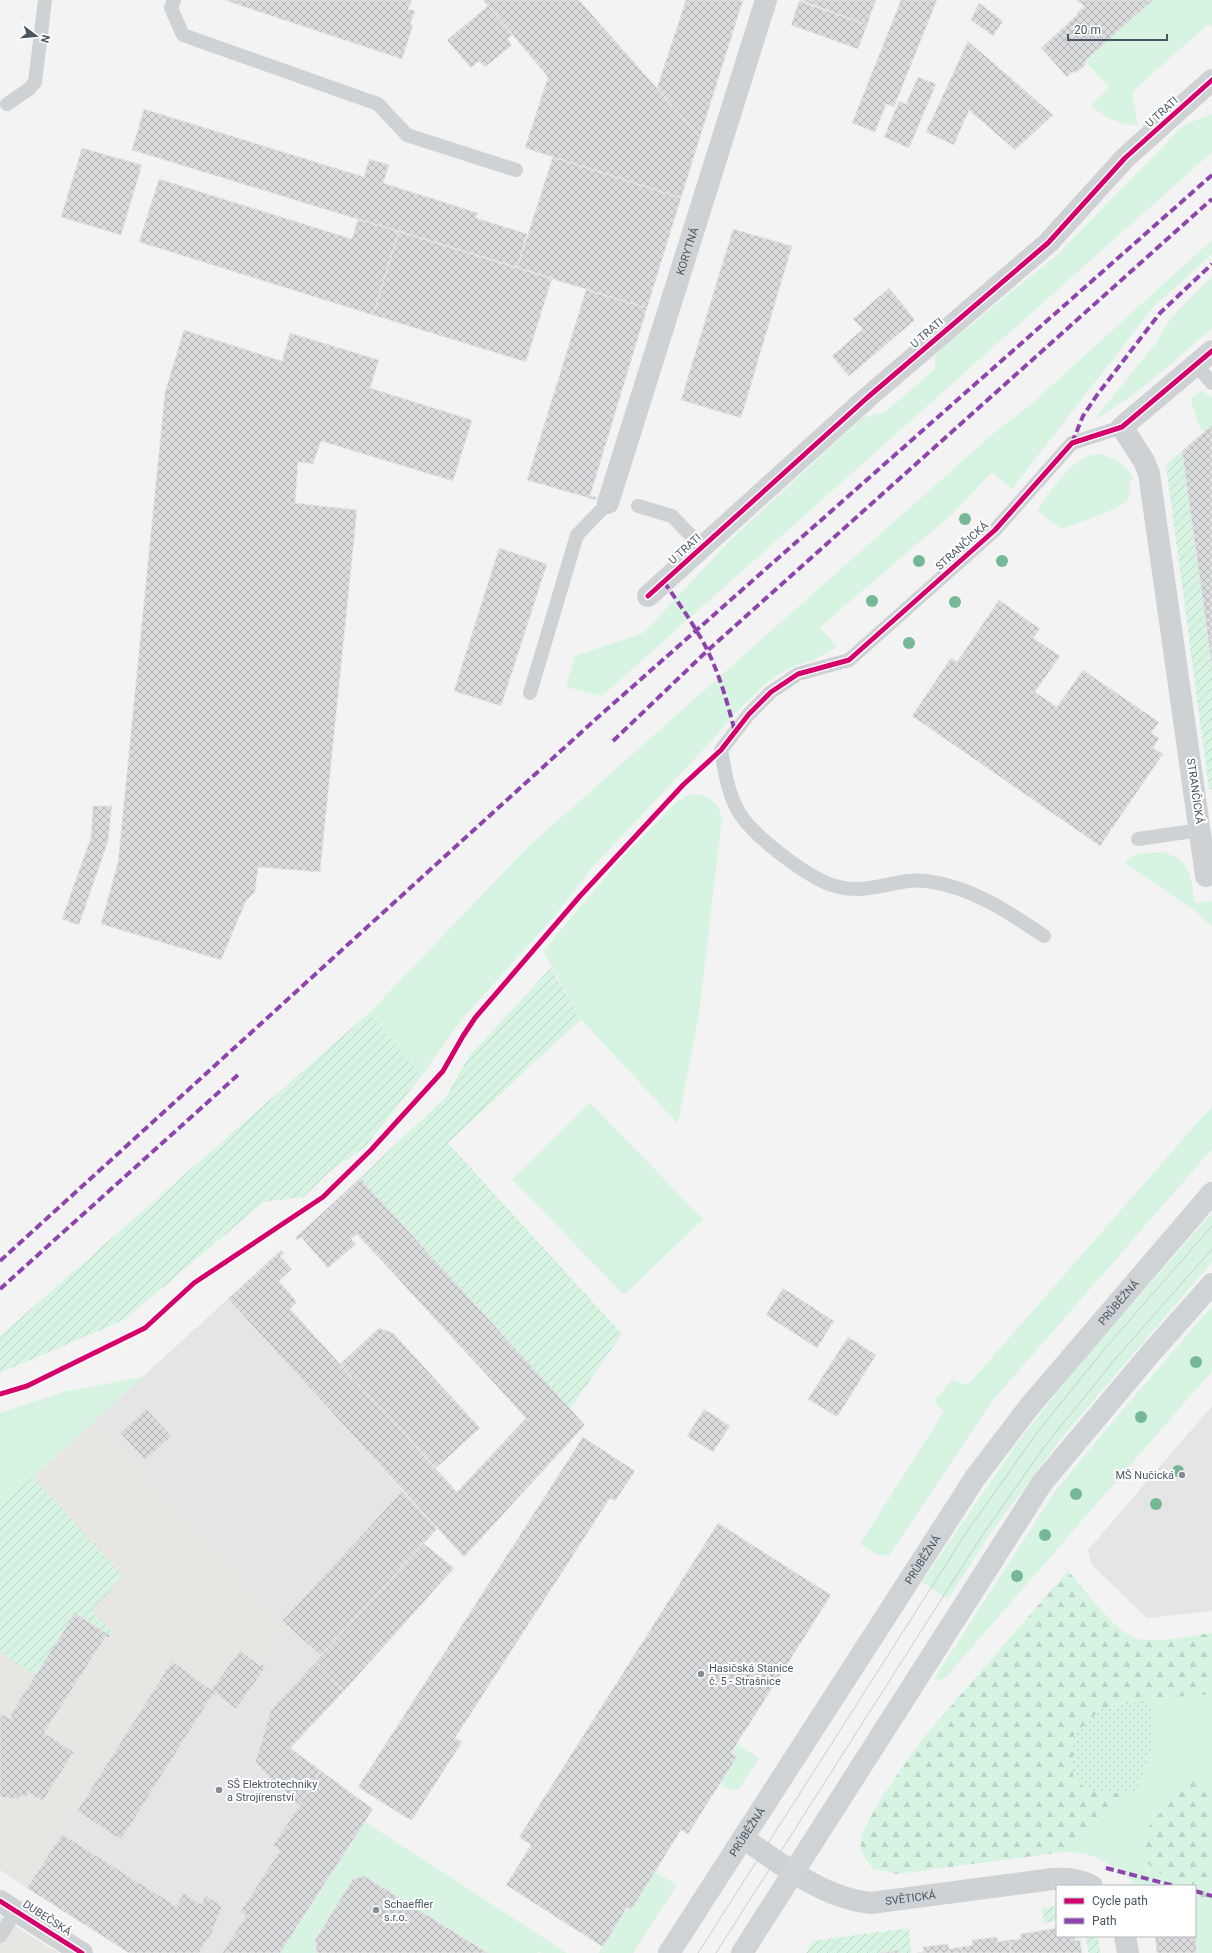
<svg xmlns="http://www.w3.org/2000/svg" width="1212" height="1953" font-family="Roboto,sans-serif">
  <defs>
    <pattern id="forest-firs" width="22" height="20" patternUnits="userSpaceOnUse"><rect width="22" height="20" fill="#d6f4e1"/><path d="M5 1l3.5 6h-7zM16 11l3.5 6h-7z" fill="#b9d3c4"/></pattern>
    <pattern id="park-dots" width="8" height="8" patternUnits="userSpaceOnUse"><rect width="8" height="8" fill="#d6f4e1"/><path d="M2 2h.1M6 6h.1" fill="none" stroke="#b9d3c4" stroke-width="1.8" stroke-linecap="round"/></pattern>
    <pattern id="garden-furrows" width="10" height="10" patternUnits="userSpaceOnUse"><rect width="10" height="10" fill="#d6f4e1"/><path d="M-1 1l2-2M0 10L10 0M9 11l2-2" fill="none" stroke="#b9d3c4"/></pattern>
    <pattern id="building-cross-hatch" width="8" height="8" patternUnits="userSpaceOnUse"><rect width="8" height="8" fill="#dadbdd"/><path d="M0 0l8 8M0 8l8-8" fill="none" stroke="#b3b4b7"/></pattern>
  </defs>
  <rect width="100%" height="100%" fill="#f3f3f3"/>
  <path fill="#e7e6e2" d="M96 1419 289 1628 260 1666 240 1651 211 1690 77 1810 27 1888 0 1870V1507Z
    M0 1916 26 1933 59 1953H0Z"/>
  <path fill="#e5e4e6" d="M228 1299 437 1529 316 1661 344 1691 291 1748 373 1809 280 1953H129L27 1888 172 1661 211 1690 240 1650 260 1666 289 1628 96 1419Z
    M1212 1406V1611L1147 1618 1093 1566 1090 1560 1088 1550Z"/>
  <path fill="#d6f4e1" d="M1153 0H1212V28L1208 24 1132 92 1138 125C1119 125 1106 118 1091 106L1109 88 1085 61Z
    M1212 114V152L602 696 566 687 575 656 643 633 731 540 862 418 885 412 934 370 936 353 1056 256 1184 125Z
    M1212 240V254L1154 306 1012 489 992 472 952 514 820 627 837 647 815 659 788 669 769 681 736 712 717 735 590 870 556 914 462 1019 422 1075 369 1013 528 847 994 433 1029 406Z
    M1212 276V328C1174 361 1138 395 1094 420L1155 344 1172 317Z
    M1202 391 1212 398V425L1204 432 1200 428 1190 399Z
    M1098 454C1113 457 1127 465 1134 479L1129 482C1130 489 1131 495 1127 500 1120 510 1074 524 1061 529L1037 510C1052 491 1071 456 1098 454Z
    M695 794C709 796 719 803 722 818L699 1014 678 1124 581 1019 543 951 621 859 678 801 686 796Z
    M1162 852C1192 859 1191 878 1195 903L1212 901V927L1196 911 1125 863 1136 854Z
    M590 1103 703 1219 624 1295 512 1179Z
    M1212 1106V1149L993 1400 889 1556 876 1554 860 1544 944 1412 934 1401 952 1380 968 1385Z
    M1212 1213V1262L1064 1435 992 1531 948 1599 922 1582 1016 1445 1074 1371Z
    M1212 1306V1371L947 1676 942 1680 934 1679 1054 1493 1125 1407Z
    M143 1377 0 1507V1413L67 1391Z
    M1068 1571C1084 1589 1116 1634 1138 1639 1161 1644 1189 1636 1212 1633V1953H1197L1195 1934V1886H1135L1133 1882C1105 1859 1090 1850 1053 1852L897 1874 873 1868C867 1860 859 1852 861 1841 863 1820 911 1755 925 1736Z
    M737 1744 759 1758 738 1790 728 1789 720 1784 737 1757 731 1753Z
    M365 1822 567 1953H542L538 1951 537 1953H488L364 1876 353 1879 315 1940 317 1953H280Z
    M655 1872 677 1885 633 1953H599L627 1907 631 1909Z"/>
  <path fill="url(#forest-firs)" d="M1068 1571C1084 1589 1116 1634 1138 1639 1161 1644 1189 1636 1212 1633V1694L1149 1699 1101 1709 1088 1791 1136 1794 1072 1851 897 1874 873 1868C867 1860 859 1852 861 1841 863 1820 911 1755 925 1736Z
    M1190 1778 1212 1792V1951L1207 1910 1195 1900V1886H1177L1143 1860V1833Z"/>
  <path fill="url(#park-dots)" d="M1149 1699 1154 1746 1136 1794 1088 1791 1073 1776 1074 1735 1101 1709Z"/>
  <path fill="url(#garden-furrows)" d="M1182 451 1212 668V789H1209L1166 465Z
    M551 968 581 1019 448 1143 622 1334 570 1409 360 1178 446 1097 469 1056Z
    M369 1013 422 1075 365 1147 333 1169 303 1197 264 1202 124 1320 0 1373V1336Z
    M33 1477 123 1576 91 1611 112 1631 111 1636 73 1613 74 1615 35 1676 0 1652V1507Z
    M1057 1906V1921L1044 1923 1042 1908Z
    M909 1928 911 1953H899L898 1950 880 1953H806L813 1941Z
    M1085 1936H1098L1100 1953H1089Z"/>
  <path fill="url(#building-cross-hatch)" stroke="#e5e5e6" d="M224 0H412L408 9 415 11 410 24 413 25 402 59Z
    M483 0H579L700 137 681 198 525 148 548 77Z
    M686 0H743L700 137 657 88Z
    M800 0H876L867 25Z
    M901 0H937L894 107 886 104 875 132 852 123Z
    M1076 0H1153L1085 61V65L1076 73 1072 72 1067 77 1041 48 1078 14 1077 13 1085 6Z
    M799 1 867 25 858 49 791 25Z
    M979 3 1003 21 993 36 971 20Z
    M488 6 513 34 507 39 512 45 485 67 479 61 471 68 447 40Z
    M968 41 1053 115 1015 150 969 110 954 145 926 132Z
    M918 77 936 84 909 148 884 137 899 101 906 104Z
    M144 109 364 177 369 159 389 165 383 183 478 213 476 218 527 234 517 268 132 150Z
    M82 148 142 165 121 235 61 217Z
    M553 157 681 198 647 308 517 268Z
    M159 179 352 239 358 219 399 231 373 315 139 242Z
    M733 229 792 246 741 418 681 400Z
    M399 231 552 278 526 362 373 315Z
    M889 288 915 320 849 376 832 356 863 329 853 319Z
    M586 290 647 308 590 496 597 497 596 500 527 480Z
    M184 330 282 361 290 333 379 360 370 388 472 420 453 481 321 441 313 464 298 462 295 503 357 510 320 872 258 867 255 892 246 901 221 960 101 924 118 862 165 392Z
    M1212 425V668L1182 451Z
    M499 548 547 564 501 706 454 691Z
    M999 600 1040 629 1033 638 1060 656 1035 692 1057 707 1083 670 1159 722 1151 733 1159 738 1153 748 1163 754 1100 846 912 716 951 658 957 662Z
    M93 806H112L108 841 79 925 62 919 91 837Z
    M360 1178 585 1425 464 1557 228 1299 281 1250 284 1253 280 1256 292 1269 279 1281 297 1302 290 1309 457 1492 526 1418 357 1234 351 1239 356 1244 328 1268 301 1237 297 1240 295 1238Z
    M783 1288 834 1321 817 1348 766 1315Z
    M379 1328 393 1333 480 1428 436 1468 340 1364Z
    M848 1337 876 1355 837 1417 808 1399Z
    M146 1409 172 1436 145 1460 120 1433Z
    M704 1409 730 1426 713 1452 687 1436Z
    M583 1437 635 1471 615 1501 610 1498 455 1738 462 1742 412 1820 405 1817 358 1787Z
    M402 1491 437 1529 321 1656 282 1621Z
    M718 1523 831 1595 731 1753 737 1757 688 1834 681 1830 631 1910 627 1907 603 1947 506 1885 531 1845 519 1837Z
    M423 1543 454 1568 344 1691 316 1661Z
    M73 1612 111 1636 109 1638 106 1636 44 1733 74 1752 43 1801 29 1793 26 1798 21 1795 18 1799 0 1797V1713L10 1719 12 1716 10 1715 74 1615Z
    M240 1650 260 1666 262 1663 266 1667 236 1709 211 1690Z
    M172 1661 217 1694 216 1696 213 1694 121 1840 77 1811Z
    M316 1661 344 1691 290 1748 321 1771 298 1807 255 1762 271 1710Z
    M321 1771 373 1809 280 1953H222L246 1916 240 1912 280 1850 273 1846Z
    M62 1834 176 1906 184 1893 201 1904 206 1896 222 1906 213 1931 199 1953H129L27 1888Z
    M364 1876 488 1953H317L315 1940 353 1879Z
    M1057 1928V1936H1075V1941L1080 1940 1082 1953H1011L1009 1940 1021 1939 1020 1934Z
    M1195 1934 1197 1953H1157L1155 1936H1195Z
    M997 1937V1942L1009 1940 1011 1953H962L961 1947 973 1945 972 1940Z
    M948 1944 949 1949 961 1947 962 1953H917L924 1952 923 1947Z
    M899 1950V1953H880Z"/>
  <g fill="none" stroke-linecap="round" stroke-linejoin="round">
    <path stroke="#ced2d4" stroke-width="14" d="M174 0 171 8 183 35 378 104 407 135 516 170
      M7 104 29 89 35 82 45 0
      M1196 365 1212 383
      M638 506 672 516 702 547
      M530 693 577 535 608 503
      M1138 839 1200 830
      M1044 936C1007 911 972 887 926 881 903 878 881 889 857 889 846 889 832 886 822 881 798 869 755 837 740 814 728 795 725 772 721 750L749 714 771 692 798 674 849 660 995 530 1072 443 1122 427
      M0 1936 16 1911"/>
    <g stroke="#ced2d4" stroke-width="22">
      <path id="s1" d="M608 503 766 0"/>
      <path d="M648 596 868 397 1048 243 1125 158 1212 80"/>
      <path d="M1206 876 1149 473 1144 461 1122 427 1212 351"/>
      <path id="s2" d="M743 1838C782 1865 823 1898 871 1903L1053 1879C1066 1878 1080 1879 1092 1886"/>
      <path d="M0 1901 82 1953"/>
      <path d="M1125 1936 1128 1953"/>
    </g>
    <g stroke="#cfd3d5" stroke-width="22">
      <path id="s3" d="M669 1953 975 1478 1029 1407 1212 1193"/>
      <path d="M742 1953 1042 1483 1150 1354 1212 1284"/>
    </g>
    <path stroke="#c8cbcd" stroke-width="1" d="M698 1953 966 1533 1036 1434 1107 1346 1212 1226
      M716 1953 981 1537 1044 1447 1116 1358 1212 1249"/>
    <path stroke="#8e44ad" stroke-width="4" stroke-dasharray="8 4" stroke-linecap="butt" d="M1072 443 1083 416 1097 395 1160 313 1212 264
      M664 582C675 598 686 613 696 630 716 661 726 697 735 732
      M613 741 707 651 1212 199
      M0 1261 597 718 1212 175
      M0 1289 239 1074
      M1106 1868 1175 1886
      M1195 1891 1212 1896"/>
    <defs>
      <path id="cycleway" d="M648 596 868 397 1048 243 1125 158 1212 80
        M0 1394 27 1386 145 1328 194 1283 323 1197 371 1150 443 1071 463 1036 475 1018 580 896 683 785 721 750 749 714 771 692 798 674 849 660 995 530 1072 443 1122 427 1212 351
        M0 1901 82 1953"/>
    </defs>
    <use href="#cycleway" stroke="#fff" stroke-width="8"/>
    <use href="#cycleway" stroke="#d6006c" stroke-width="5"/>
  </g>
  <g fill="#76b895">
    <circle cx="965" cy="519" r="6"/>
    <circle cx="919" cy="561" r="6"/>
    <circle cx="1002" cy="561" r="6"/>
    <circle cx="872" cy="601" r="6"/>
    <circle cx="955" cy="602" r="6"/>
    <circle cx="909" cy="643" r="6"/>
    <circle cx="1196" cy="1362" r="6"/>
    <circle cx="1141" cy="1417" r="6"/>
    <circle cx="1178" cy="1471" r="6"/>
    <circle cx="1076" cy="1494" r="6"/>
    <circle cx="1156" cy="1504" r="6"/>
    <circle cx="1045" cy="1535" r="6"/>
    <circle cx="1017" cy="1576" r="6"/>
  </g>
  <g fill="#848d95" stroke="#fff" stroke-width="1.5">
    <circle cx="1182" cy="1475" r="4"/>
    <circle cx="701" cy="1674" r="4"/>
    <circle cx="219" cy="1790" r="4"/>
    <circle cx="376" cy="1910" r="4"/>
  </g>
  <g text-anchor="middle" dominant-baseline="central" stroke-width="4" stroke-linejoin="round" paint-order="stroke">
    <g font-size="11" fill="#485662" stroke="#fff">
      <text transform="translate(1162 112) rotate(-42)">U TRATI</text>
      <text stroke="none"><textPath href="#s1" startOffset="264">KORYTNÁ</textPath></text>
      <text transform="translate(927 333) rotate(-41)">U TRATI</text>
      <text transform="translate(962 546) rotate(-42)">STRANČICKÁ</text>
      <text transform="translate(685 549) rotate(-42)">U TRATI</text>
      <text transform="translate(1195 791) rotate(82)">STRANČICKÁ</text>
      <text stroke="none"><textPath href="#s3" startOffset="792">PRŮBĚŽNÁ</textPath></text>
      <text stroke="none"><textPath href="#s3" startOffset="468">PRŮBĚŽNÁ</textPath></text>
      <text stroke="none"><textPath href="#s3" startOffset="144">PRŮBĚŽNÁ</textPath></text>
      <text stroke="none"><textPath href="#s2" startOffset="185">SVĚTICKÁ</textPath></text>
      <text transform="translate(47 1918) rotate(33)">DUBEČSKÁ</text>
    </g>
    <g font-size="11" fill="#485662" stroke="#fff" text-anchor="start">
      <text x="1174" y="1475" text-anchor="end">MŠ Nučická</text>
      <text x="709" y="1668">Hasičská Stanice<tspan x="709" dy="13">č. 5 - Strašnice</tspan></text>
      <text x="227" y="1784">SŠ Elektrotechniky<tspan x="227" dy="13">a Strojírenství</tspan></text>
      <text x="384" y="1904">Schaeffler<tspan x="384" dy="13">s.r.o.</tspan></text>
    </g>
  </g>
  <rect x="1056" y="1885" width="140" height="52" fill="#ffffff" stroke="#b6bbc0"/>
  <rect x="1064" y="1898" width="20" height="6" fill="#d6006c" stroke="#b6bbc0"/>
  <text x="1092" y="1905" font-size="12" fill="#485662">Cycle path</text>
  <rect x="1064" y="1918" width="20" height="6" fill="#8e44ad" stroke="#b6bbc0"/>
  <text x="1092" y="1925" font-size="12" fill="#485662">Path</text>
  <g transform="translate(36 36) rotate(106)" stroke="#ffffff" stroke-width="3" paint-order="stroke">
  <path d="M0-3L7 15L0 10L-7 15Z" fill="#485662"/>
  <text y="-6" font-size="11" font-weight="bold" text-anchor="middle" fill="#485662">N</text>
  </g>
  <path d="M1068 34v6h99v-6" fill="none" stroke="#485662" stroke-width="2"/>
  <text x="1074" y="34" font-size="12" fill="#485662" stroke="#ffffff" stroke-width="3" paint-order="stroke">20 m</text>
</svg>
